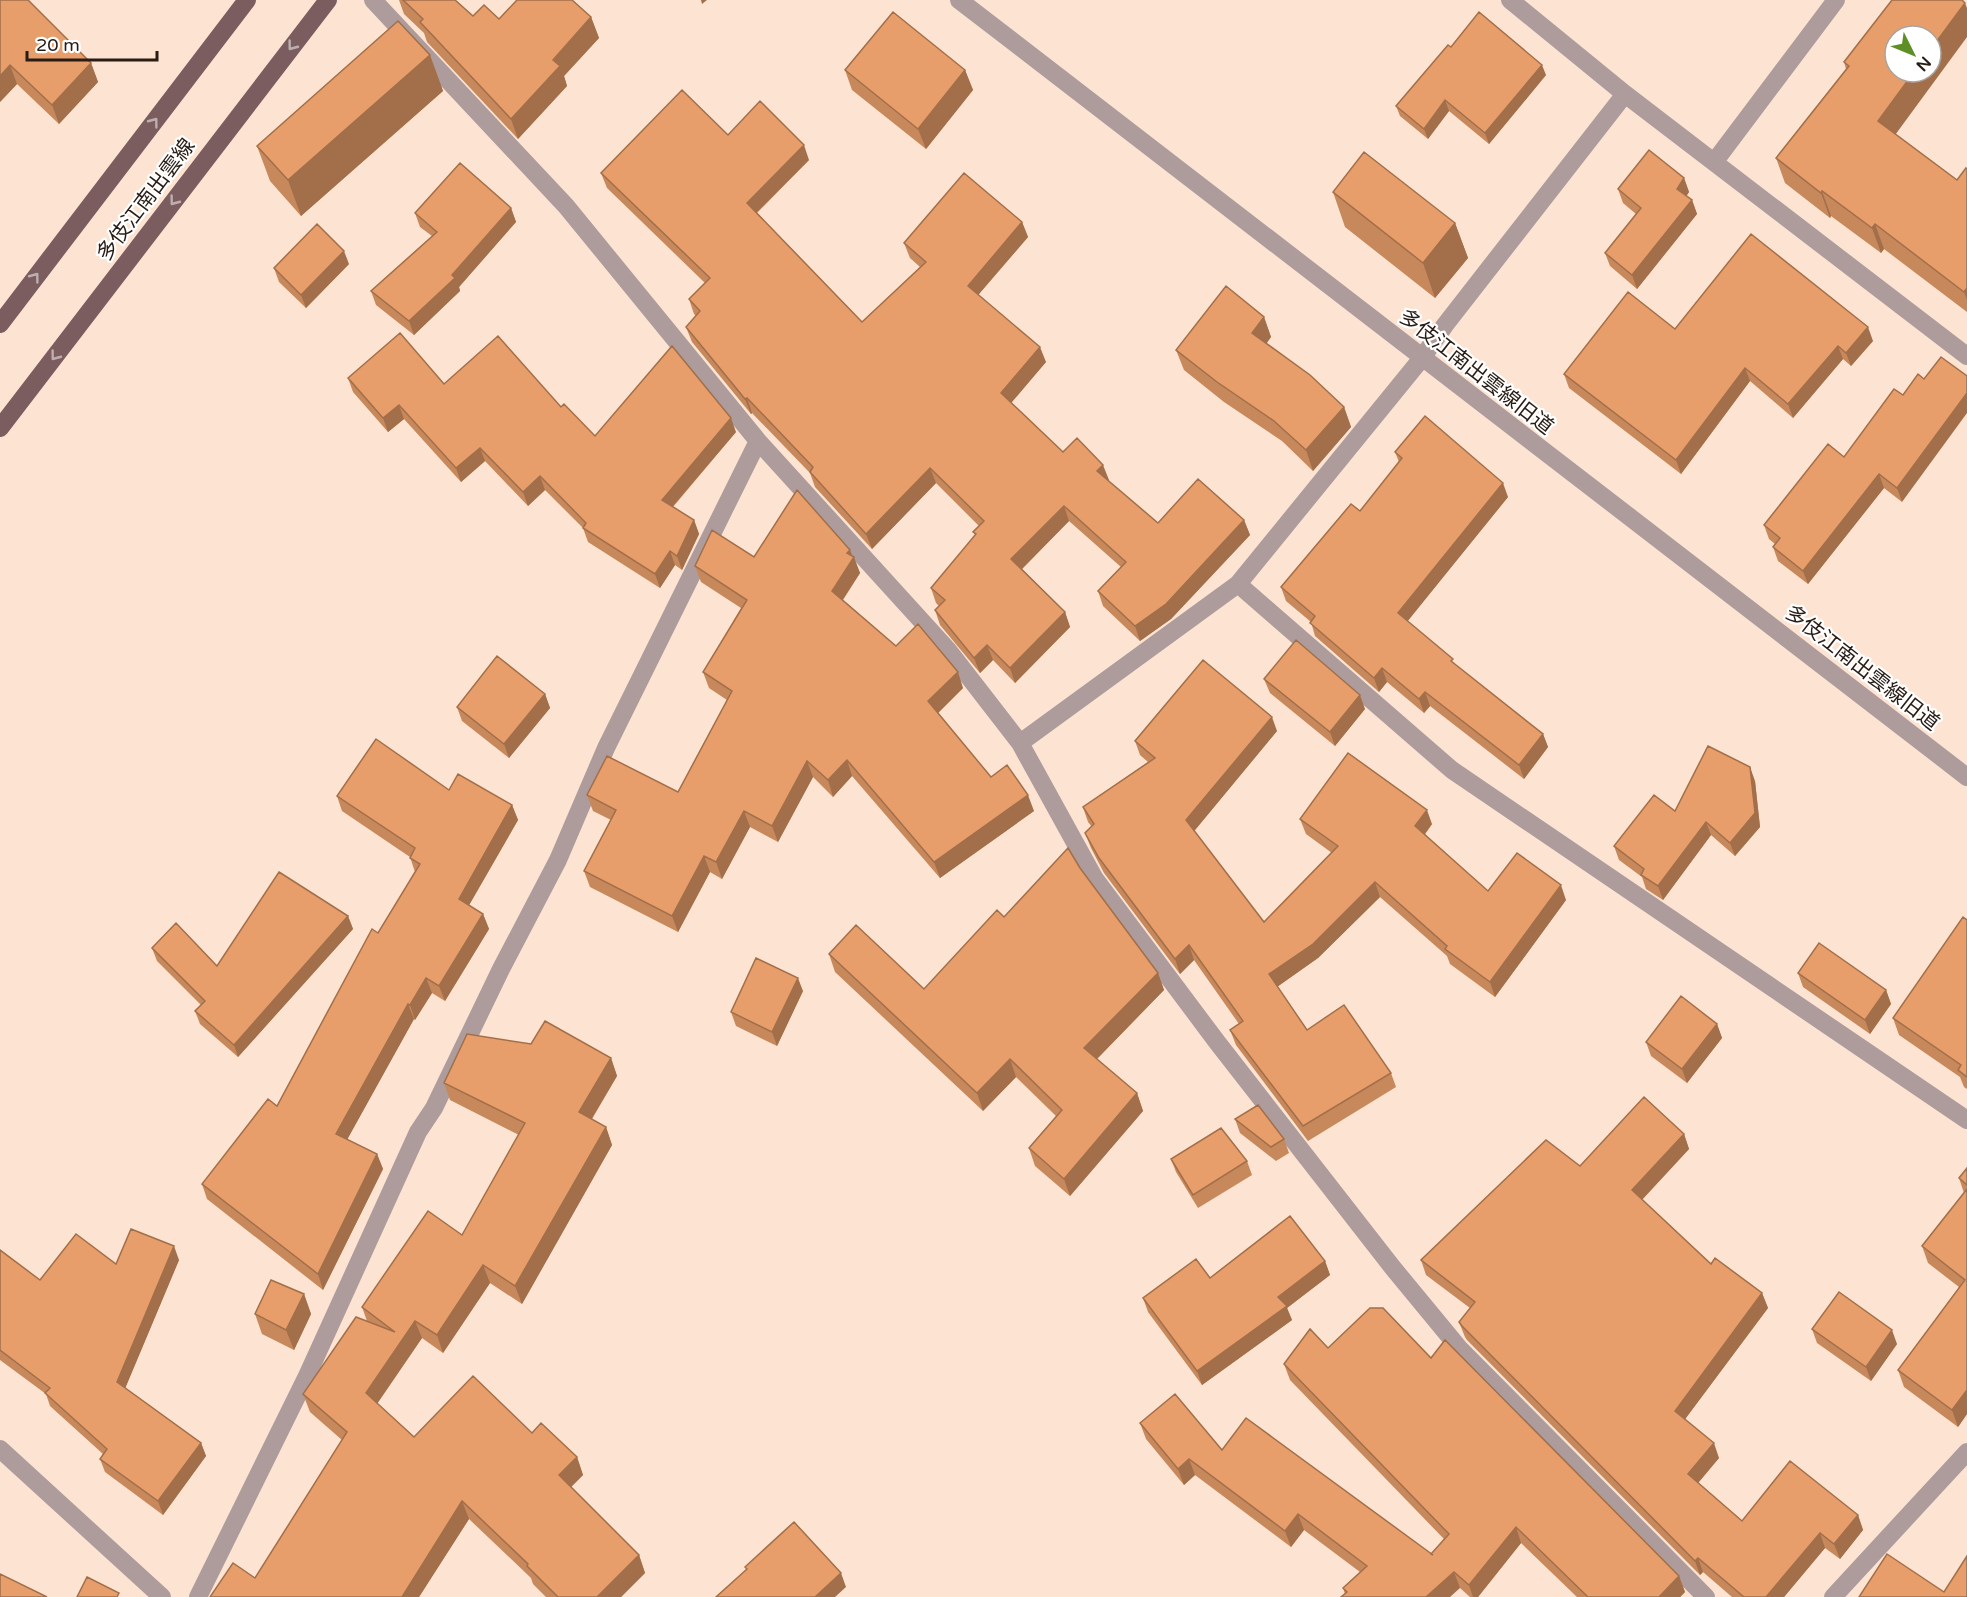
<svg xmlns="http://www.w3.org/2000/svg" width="1967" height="1597" font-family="'Varela Round','Noto Sans JP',sans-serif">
  <rect width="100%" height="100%" fill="#fde3d1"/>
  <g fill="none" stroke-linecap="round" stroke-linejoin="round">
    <path stroke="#ae9c9d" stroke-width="18" d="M373 0 566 206 758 441 948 650 1020 743 1095 879 1217 1042 1393 1268 1459 1348 1706 1597
      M959 0 1967 777
      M1510 0 1625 94 1967 356
      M1715 161 1836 0
      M1238 584 1452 770 1967 1120
      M1020 743 1238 584 1422 358 1445 325 1625 94
      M0 1449 162 1597
      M198 1597 307 1376 418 1132 434 1108 501 969 558 860 606 748 758 441
      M1833 1597 1967 1452"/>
    <path stroke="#7b5d5f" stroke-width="18" d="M0 324 247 0
      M0 428 328 0"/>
  </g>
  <path fill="#c7885b" d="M0 0 91 63 98 82 59 124 17 84 0 102Z
    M399 0H455L473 16 499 19 591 17 599 38 564 76 567 86 518 139 427 42 424 33 404 14Z
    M1892 0 1895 134 1957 180 1967 169V312L1884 249 1881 253 1831 216 1830 218 1785 183 1776 158 1846 69 1844 62Z
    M1451 47 1546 75 1489 144 1449 111 1428 139 1400 116 1396 106Z
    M430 55 443 91 301 216 270 181 257 146Z
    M845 70H965L973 90 926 149 852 90Z
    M728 135 809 160 757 213 862 322 920 267 910 258 904 243 1022 222 1028 237 978 295 1046 362 1011 402 1063 452 1109 480 1108 481 1158 523 1244 520 1250 535 1171 619 1140 641 1103 606 1098 591 1121 567 1069 521 1022 569 1065 612 1070 627 1015 683 993 660 980 673 940 625 935 610 939 606 936 603 931 588 975 535 973 532 979 526 936 483 872 549 815 487 810 473 752 413 751 414 692 342 686 327 696 316 694 314 689 299 705 283 607 188 601 173Z
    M1684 178 1689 192 1686 196 1692 200 1697 214 1637 289 1610 266 1605 253 1636 214 1623 203 1618 189Z
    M1333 192 1455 223 1468 258 1435 298 1345 227Z
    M511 208 516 222 459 287 460 291 414 335 376 305 371 291 432 236 420 227 415 213Z
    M349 264 306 308 279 282 274 268Z
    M1264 317 1271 337 1266 343 1344 407 1351 427 1313 471 1282 441 1224 402 1184 370 1176 350Z
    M1675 329 1873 341 1851 366 1843 359 1793 418 1750 381 1681 474 1569 388 1564 374Z
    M348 378 444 384 561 407 595 436 736 432 673 507 694 520 699 534 682 570 675 565 660 588 588 542 583 528 545 490 528 506 485 461 461 482 404 419 388 432 353 392Z
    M1894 389 1902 502 1884 488 1808 584 1778 561 1773 547 1775 544 1769 539 1764 525 1844 457Z
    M1395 452 1508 497 1407 621 1455 664 1543 734 1548 747 1524 779 1430 706 1424 713 1387 682 1379 692 1315 636 1311 622 1286 601 1281 587 1360 511 1399 462Z
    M850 550 860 573 843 600 896 646 963 688 938 713 991 777 1034 811 940 878 852 776 833 797 813 777 778 842 750 827 722 879 710 872 678 932 590 887 584 871 611 820 593 811 587 795 678 792 727 700 709 688 703 672 741 608 701 582 695 566 754 557Z
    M1264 679 1365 709 1335 746 1270 693Z
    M545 694 550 708 509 758 462 721 457 707Z
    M1277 731 1194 831 1264 922 1332 853 1306 834 1300 819 1432 824 1425 834 1488 891 1566 900 1495 997 1450 964 1447 956 1380 897 1318 958 1277 987 1307 1030 1391 1073 1396 1087 1308 1141 1236 1045 1230 1030 1239 1024 1194 960 1180 974 1104 873 1091 848 1085 833 1092 827 1088 822 1083 807 1148 762 1140 755 1135 741Z
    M1755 781 1760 827 1735 856 1711 835 1663 900 1646 889 1642 877 1619 860 1614 846 1675 811Z
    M449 790 512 805 518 820 469 905 483 914 489 929 445 1001 432 993 415 1020 414 1019 347 1139 377 1154 383 1169 323 1290 207 1199 202 1184 277 1106 415 872 410 857 342 811 337 796Z
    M1080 868 1158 973 1164 990 1097 1059 1137 1093 1143 1111 1070 1196 1035 1166 1029 1148 1056 1116 1016 1077 983 1111 835 972 829 954 924 989 1004 917Z
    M348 916 353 929 238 1057 200 1024 195 1011 201 1005 157 961 152 948 217 966Z
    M1967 920V1089L1964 1087 1960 1077 1899 1035 1893 1018Z
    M1798 973 1886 990 1891 1004 1870 1034 1803 987Z
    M803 991 777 1046 736 1026 731 1012Z
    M1717 1024 1722 1038 1687 1083 1651 1056 1646 1042Z
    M611 1058 617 1076 592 1119 606 1127 612 1145 522 1304 490 1283 443 1353 422 1338 377 1404 414 1437 532 1433 577 1457 583 1475 571 1487 639 1555 645 1573 621 1597H546L533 1584 531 1578 469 1519 419 1597H210L255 1578 342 1440 310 1412 303 1394 367 1321 362 1307 462 1235 519 1135 450 1100 444 1083Z
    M1235 1119 1284 1139 1289 1153 1276 1161 1240 1133Z
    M1684 1134 1689 1149 1642 1200 1711 1264 1762 1293 1768 1308 1685 1419 1719 1458 1698 1483 1742 1521 1858 1515 1863 1530 1840 1559 1825 1548 1784 1597H1732L1703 1572 1700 1575 1467 1340 1465 1337 1459 1322 1470 1308 1426 1275 1421 1260 1580 1166Z
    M1171 1159 1247 1161 1252 1175 1198 1208 1176 1172Z
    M1967 1168V1414L1958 1427 1904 1387 1898 1370 1959 1287 1928 1263 1922 1246 1964 1193 1959 1178Z
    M0 1250 40 1280 116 1264 179 1260 125 1388 201 1443 206 1456 163 1515 105 1472 100 1459 103 1454 50 1406 46 1394 0 1360Z
    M1325 1261 1330 1275 1287 1308 1292 1320 1202 1385 1148 1312 1143 1298 1210 1278Z
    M304 1294 311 1314 294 1350 262 1334 255 1314Z
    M1812 1329 1897 1344 1871 1381 1817 1343Z
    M1328 1348 1431 1358 1679 1576 1685 1592 1680 1597H1577L1521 1543 1478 1597H1470L1460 1588 1345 1594 1343 1588 1360 1572 1304 1530 1291 1547 1195 1475 1184 1485 1146 1439 1140 1423 1222 1450 1431 1554 1444 1539 1290 1380 1284 1364Z"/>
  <path fill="#a26f4a" d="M701 0H707L702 4Z
    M1965 3 1967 8V37L1887 146 1878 121 1914 72H1931V49Z
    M591 17 599 38 564 76 567 86 518 139 511 119 553 60Z
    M430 55 443 91 301 216 288 180Z
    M91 63 98 82 59 124 52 105Z
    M10 65 17 84 0 102V76Z
    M1542 65 1546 75 1489 144 1485 133Z
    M965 70 973 90 926 149 918 129Z
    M1445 100 1449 111 1428 139 1424 129Z
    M804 145 809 160 752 217 747 203Z
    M1684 178 1689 192 1682 203 1677 189Z
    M1822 191 1831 216 1830 218 1821 193Z
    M1692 200 1697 214 1637 289 1632 275Z
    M511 208 516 222 459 287 460 291 414 335 409 321Z
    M1022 222 1028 237 973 301 968 286Z
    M1455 223 1468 258 1435 298 1423 263Z
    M1875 224 1884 249 1881 253 1872 228Z
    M344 251 349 264 306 308 301 295Z
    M1967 288V300L1964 292Z
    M1264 317 1271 337 1260 353 1252 333Z
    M1868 327 1873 341 1851 366 1846 353Z
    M1838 346 1843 359 1793 418 1788 404Z
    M1040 347 1046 362 1007 408 1001 393Z
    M1745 368 1750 381 1681 474 1676 460Z
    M1967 393V413L1902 502 1897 488Z
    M747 398 752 413 751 414 745 399Z
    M399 405 404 419 388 432 383 418Z
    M1344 407 1351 427 1313 471 1306 450Z
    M731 418 736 432 667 513 662 500Z
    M480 448 485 461 461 482 456 468Z
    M1103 465 1109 480 1103 486 1097 471Z
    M930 468 936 483 872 549 866 534Z
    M1879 474 1884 488 1808 584 1803 571Z
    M540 476 545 490 528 506 523 492Z
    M1503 483 1508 497 1403 627 1398 613Z
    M1064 506 1069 521 1017 574 1011 559Z
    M694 520 699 534 682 570 677 556Z
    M1244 520 1250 535 1171 619 1140 641 1135 626Z
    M850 550 853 558 854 557 860 573 838 607 832 591 847 553Z
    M670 551 675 565 660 588 655 574Z
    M1065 612 1070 627 1015 683 1010 668Z
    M987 645 993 660 980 673 974 658Z
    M1382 668 1387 682 1379 692 1374 678Z
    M958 672 963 688 934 717 928 701Z
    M1425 692 1430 706 1424 713 1419 699Z
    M545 694 550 708 509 758 504 744Z
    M1360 695 1365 709 1335 746 1330 732Z
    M1272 717 1277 731 1191 835 1186 820Z
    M1543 734 1548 747 1524 779 1519 765Z
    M847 760 852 776 833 797 828 780Z
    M807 761 813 777 778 842 772 826Z
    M1750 767 1755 781 1760 827 1735 856 1730 843Z
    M1028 795 1034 811 940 878 934 862Z
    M512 805 518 820 464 914 459 899Z
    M1427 810 1432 824 1420 841 1415 826Z
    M744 811 750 827 722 879 716 862Z
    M1706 822 1711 835 1663 900 1658 886Z
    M704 856 710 872 678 932 672 916Z
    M1375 882 1380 897 1318 958 1274 989 1269 974Z
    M1561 885 1566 900 1495 997 1490 982Z
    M483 914 489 929 445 1001 439 986Z
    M348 916 353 929 238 1057 234 1045Z
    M1189 945 1194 960 1180 974 1175 959Z
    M1158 973 1164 990 1091 1065 1084 1048Z
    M426 978 432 993 415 1020 410 1005Z
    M798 978 803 991 777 1046 772 1032Z
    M1886 990 1891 1004 1870 1034 1865 1020Z
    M408 1004 414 1019 342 1149 336 1134Z
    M1717 1024 1722 1038 1687 1083 1682 1069Z
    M611 1058 617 1076 585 1130 579 1112Z
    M1010 1059 1016 1077 983 1111 977 1093Z
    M1137 1093 1143 1111 1070 1196 1064 1179Z
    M606 1127 612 1145 522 1304 515 1286Z
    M1684 1134 1689 1149 1637 1205 1632 1190Z
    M377 1154 383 1169 323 1290 318 1274Z
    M174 1246 179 1260 122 1396 117 1382Z
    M1325 1261 1330 1275 1287 1308 1292 1320 1202 1385 1197 1371 1278 1297Z
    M483 1265 490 1283 443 1353 437 1335Z
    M1762 1293 1768 1308 1680 1426 1675 1411Z
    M304 1294 311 1314 294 1350 286 1330Z
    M415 1321 422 1338 372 1411 366 1393Z
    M1892 1330 1897 1344 1871 1381 1866 1367Z
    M1967 1390V1414L1958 1427 1952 1410Z
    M201 1443 206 1456 163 1515 158 1501Z
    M1714 1443 1719 1458 1693 1489 1688 1474Z
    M577 1457 583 1475 565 1493 559 1475Z
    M1189 1459 1195 1475 1184 1485 1178 1469Z
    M462 1501 469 1519 419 1597H402Z
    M1298 1514 1304 1530 1291 1547 1285 1531Z
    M1858 1515 1863 1530 1840 1559 1834 1544Z
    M1516 1527 1521 1543 1478 1597H1473L1469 1585Z
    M1820 1533 1825 1548 1784 1597H1766Z
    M639 1555 645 1573 621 1597H597Z
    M1698 1558 1703 1572 1700 1575 1695 1561Z
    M1454 1572 1460 1588 1450 1597H1426Z
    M841 1573 846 1587 835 1597H815Z
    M1679 1576 1685 1592 1680 1597H1659Z"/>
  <path fill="#e79e6a" stroke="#a26f4a" stroke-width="1.5" d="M0 0H28L91 63 52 105 10 65 0 76Z
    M403 0H455L473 16 484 5 499 19 517 0H572L591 17 553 60 560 66 511 119 420 22 423 19Z
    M1892 0H1962L1965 3 1931 49V36H1895V72H1914L1878 121 1957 180 1966 168 1967 169V288L1964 292 1875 224 1872 228 1822 191 1821 193 1776 158 1849 66 1844 62Z
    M893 12 965 70 918 129 845 70Z
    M1479 12 1542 65 1485 133 1445 100 1424 129 1396 106 1448 45 1451 47Z
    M398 21 430 55 288 180 257 146Z
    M682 90 728 135 760 101 804 145 747 203 862 322 926 262 904 243 964 173 1022 222 968 286 1040 347 1001 393 1063 452 1077 438 1103 465 1097 471 1158 523 1198 479 1244 520 1166 604 1135 626 1098 591 1126 562 1064 506 1011 559 1065 612 1010 668 987 645 974 658 935 610 945 600 931 588 976 534 973 532 984 521 930 468 866 534 810 472 813 467 747 398 745 399 686 327 700 311 689 299 710 278 601 173Z
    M1649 150 1684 178 1677 189 1692 200 1632 275 1605 253 1641 208 1618 189Z
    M1364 152 1455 223 1423 263 1333 192Z
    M460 163 511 208 452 275 455 278 409 321 371 291 437 232 415 213Z
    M317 224 344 251 301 295 274 268Z
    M1751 234 1868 327 1846 353 1838 346 1788 404 1745 368 1676 460 1564 374 1628 292 1675 329Z
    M1226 286 1264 317 1252 333 1310 375 1344 407 1306 450 1274 421 1217 382 1176 350Z
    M400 333 444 384 498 336 561 407 564 404 595 436 672 346 731 418 662 500 694 520 677 556 670 551 655 574 583 528 586 523 540 476 523 492 480 448 456 468 399 405 383 418 348 378Z
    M1941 357 1967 376V393L1897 488 1879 474 1803 571 1773 547 1780 538 1764 525 1828 444 1844 457 1894 389 1903 395 1918 374 1924 379Z
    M1425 416 1503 483 1398 613 1453 659 1451 661 1543 734 1519 765 1425 692 1419 699 1382 668 1374 678 1310 623 1315 616 1281 587 1351 504 1360 511 1402 458 1395 452Z
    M797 490 850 550 847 553 854 557 832 591 896 646 918 624 958 672 928 701 991 777 1007 765 1028 795 934 862 847 760 828 780 807 761 772 826 744 811 716 862 704 856 672 916 584 871 616 810 587 795 607 756 678 792 732 691 703 672 747 600 695 566 712 530 754 557Z
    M1296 640 1360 695 1330 732 1264 679Z
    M497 656 545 694 504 744 457 707Z
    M1203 660 1272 717 1186 820 1264 922 1338 846 1300 819 1348 753 1427 810 1415 826 1488 891 1517 853 1561 885 1490 982 1445 949 1447 946 1375 882 1313 944 1269 974 1307 1030 1344 1005 1391 1073 1303 1126 1230 1030 1243 1021 1189 945 1175 959 1099 858 1085 833 1094 824 1083 807 1155 758 1135 741Z
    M376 739 449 790 458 774 512 805 459 899 483 914 439 986 426 978 410 1005 408 1004 336 1134 377 1154 318 1274 202 1184 268 1099 277 1106 372 929 378 933 420 864 410 858 415 848 337 796Z
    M1708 746 1750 767 1755 813 1730 843 1706 822 1658 886 1641 875 1644 869 1614 846 1654 795 1675 811Z
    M1068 848 1080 868 1158 973 1084 1048 1137 1093 1064 1179 1029 1148 1062 1110 1010 1059 977 1093 829 954 856 925 924 989 997 910 1004 917Z
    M279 872 348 916 234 1045 195 1011 205 1001 152 948 176 923 217 966Z
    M1963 917 1967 920V1077L1958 1070 1961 1065 1893 1018Z
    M1819 943 1886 990 1865 1020 1798 973Z
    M756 958 798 978 772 1032 731 1012Z
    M1681 996 1717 1024 1682 1069 1646 1042Z
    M545 1021 611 1058 579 1112 606 1127 515 1286 483 1265 437 1335 415 1321 366 1393 414 1437 473 1376 532 1433 541 1423 577 1457 559 1475 639 1555 597 1597H558L527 1566 528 1564 462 1501 402 1597H210L233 1563 255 1578 347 1432 303 1394 356 1317 395 1332 362 1307 428 1211 462 1235 525 1123 444 1083 467 1034 531 1044Z
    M1644 1097 1684 1134 1632 1190 1711 1264 1715 1258 1762 1293 1675 1411 1714 1443 1688 1474 1742 1521 1790 1461 1858 1515 1834 1544 1820 1533 1766 1597H1744L1698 1558 1695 1561 1462 1326 1459 1322 1475 1302 1421 1260 1546 1140 1580 1166Z
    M1258 1105 1284 1139 1271 1147 1235 1119Z
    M1221 1128 1247 1161 1193 1195 1171 1159Z
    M1967 1168V1185L1959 1178Z
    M1967 1189V1390L1952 1410 1898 1370 1965 1280 1922 1246Z
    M1290 1216 1325 1261 1278 1297 1287 1306 1197 1371 1143 1298 1196 1259 1210 1278Z
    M131 1229 174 1246 117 1382 201 1443 158 1501 100 1459 107 1449 45 1393 50 1388 0 1350V1250L40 1280 76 1234 116 1264Z
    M271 1280 304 1294 286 1330 255 1314Z
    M1839 1292 1892 1330 1866 1367 1812 1329Z
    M1370 1308H1383L1431 1358 1445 1340 1679 1576 1659 1597H1588L1516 1527 1469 1585 1454 1572 1426 1597H1341L1347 1592 1343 1588 1367 1566 1298 1514 1285 1531 1189 1459 1178 1469 1140 1423 1175 1394 1222 1450 1246 1418 1433 1555 1431 1554 1449 1534 1284 1364 1310 1329 1328 1348Z
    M794 1522 841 1573 815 1597H716L747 1569 745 1567Z
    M1887 1554 1944 1592 1967 1556V1597H1859Z
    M0 1574 47 1597H0Z
    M87 1577 119 1593 117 1597H77Z"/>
  <defs><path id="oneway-chevron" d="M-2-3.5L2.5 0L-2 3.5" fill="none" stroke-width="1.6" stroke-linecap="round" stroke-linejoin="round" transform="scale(1.5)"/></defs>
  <g stroke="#bdaeaf">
    <use href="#oneway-chevron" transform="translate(292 46) rotate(127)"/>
    <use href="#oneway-chevron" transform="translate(154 122) rotate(-53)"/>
    <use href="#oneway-chevron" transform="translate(174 201) rotate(127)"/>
    <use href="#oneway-chevron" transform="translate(35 277) rotate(-53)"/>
    <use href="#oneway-chevron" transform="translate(55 356) rotate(127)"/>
  </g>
  <g text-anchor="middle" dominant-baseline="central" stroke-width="4.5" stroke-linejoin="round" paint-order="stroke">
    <g font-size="21" fill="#281c14" stroke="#fff">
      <text transform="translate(146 200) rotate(-53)">多伎江南出雲線</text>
      <text transform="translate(1476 372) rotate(38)">多伎江南出雲線旧道</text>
      <text transform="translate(1862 668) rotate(38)">多伎江南出雲線旧道</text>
    </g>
  </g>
  <g transform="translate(1913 54) rotate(133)"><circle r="28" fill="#ffffff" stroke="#a9a4a1" stroke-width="1.5"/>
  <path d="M0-4.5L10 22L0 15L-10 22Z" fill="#5e8f25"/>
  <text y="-9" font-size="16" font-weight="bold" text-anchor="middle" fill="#281c14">N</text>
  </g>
  <path d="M27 51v9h130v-9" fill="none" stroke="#281c14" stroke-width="3"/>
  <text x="36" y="51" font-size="18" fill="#281c14" stroke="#ffffff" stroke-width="4.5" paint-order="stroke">20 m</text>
</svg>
